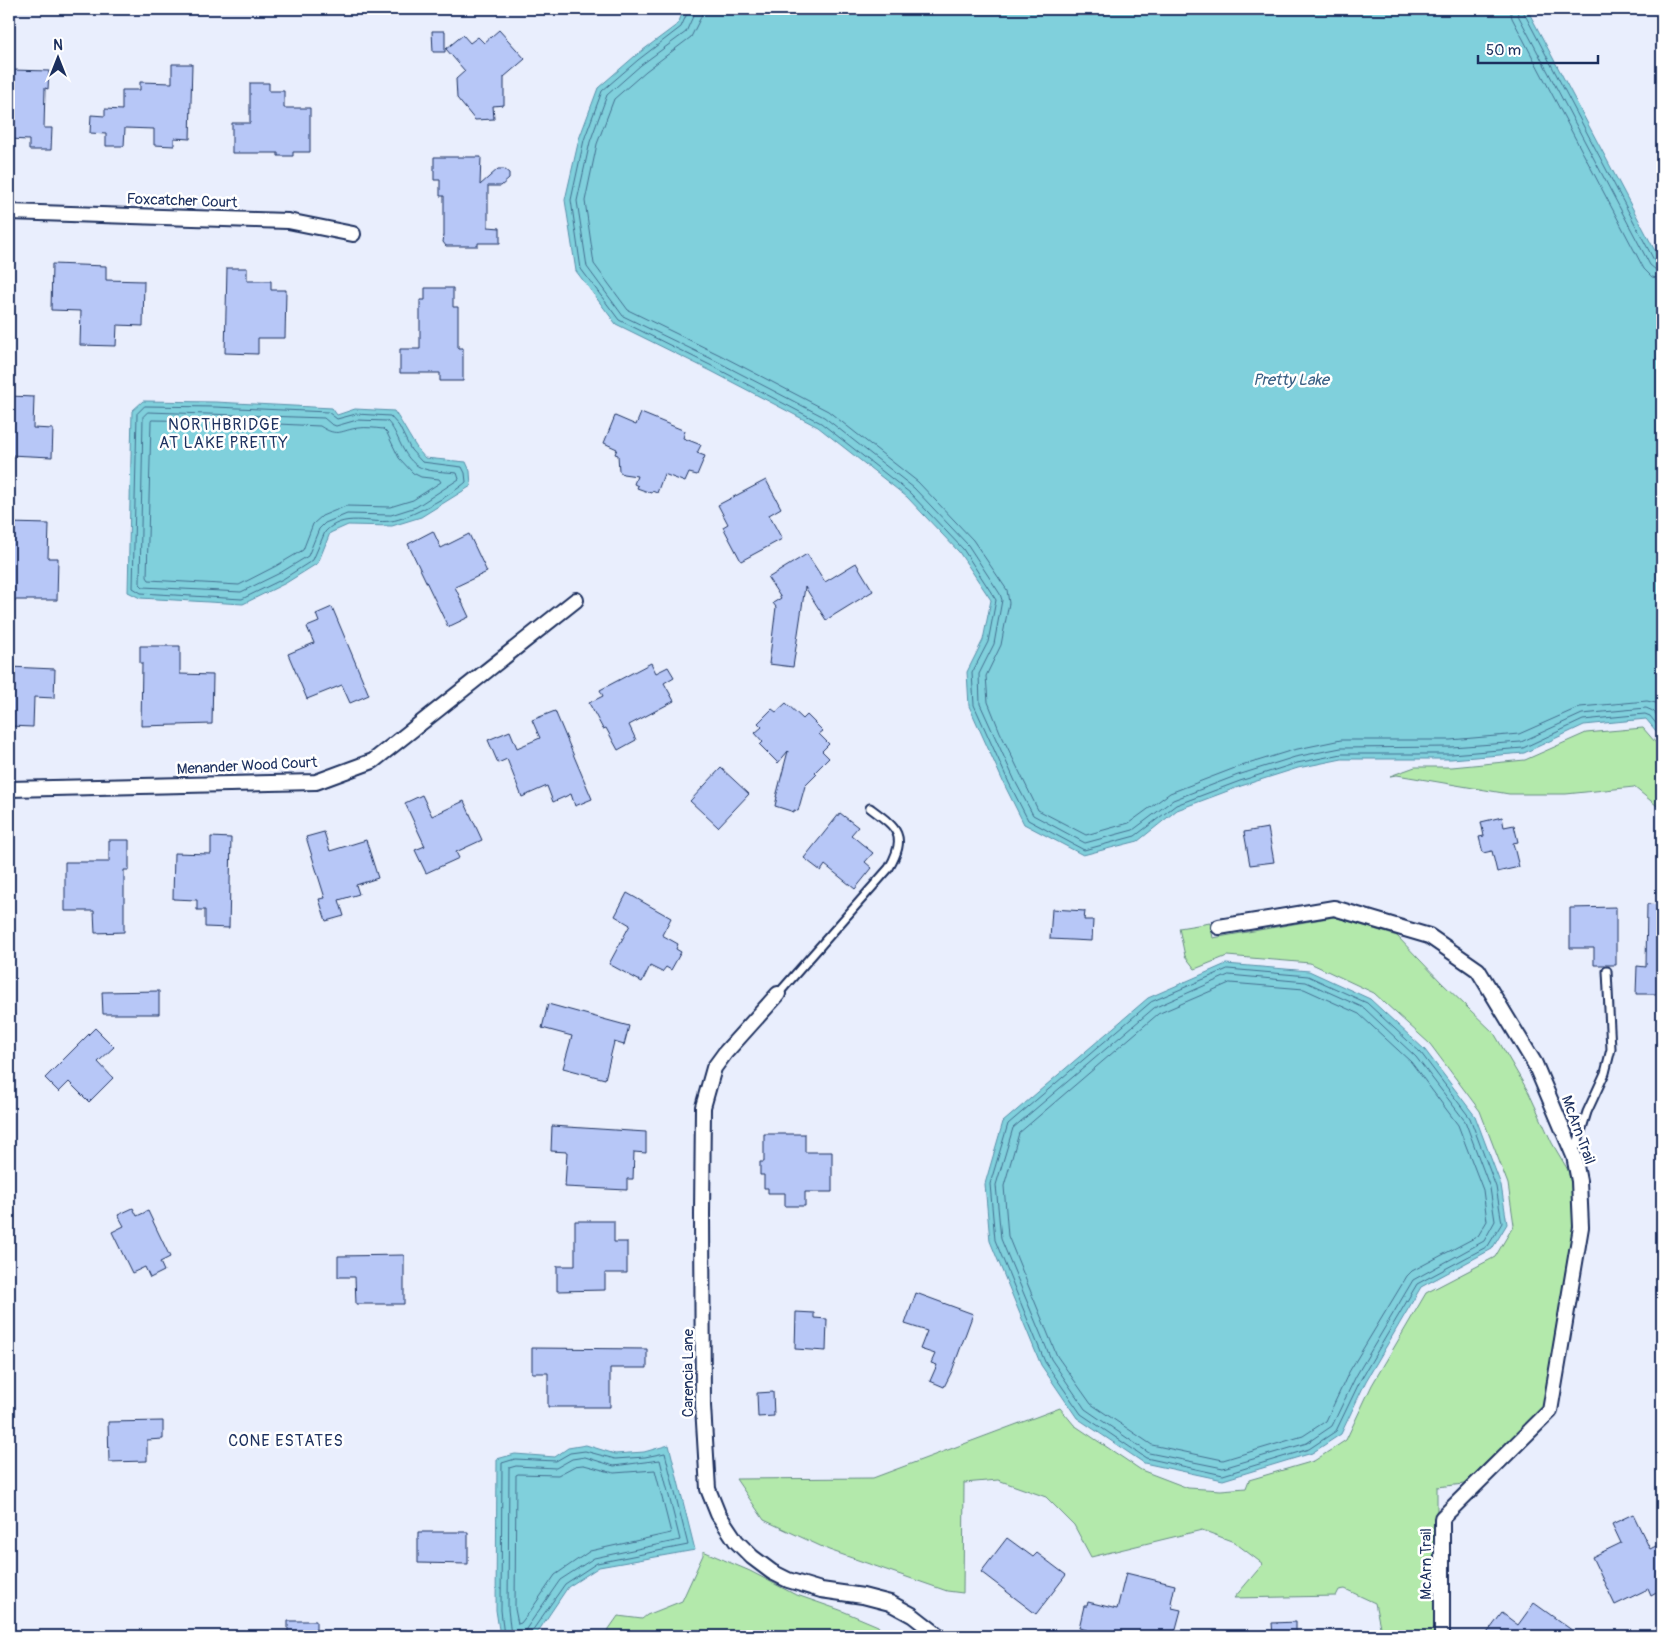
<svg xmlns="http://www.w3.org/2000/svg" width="1671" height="1645" font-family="Pangolin,sans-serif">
  <rect width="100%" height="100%" fill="#e9eefd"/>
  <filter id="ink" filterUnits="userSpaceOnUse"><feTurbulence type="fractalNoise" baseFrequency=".02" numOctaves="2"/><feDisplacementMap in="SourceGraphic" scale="10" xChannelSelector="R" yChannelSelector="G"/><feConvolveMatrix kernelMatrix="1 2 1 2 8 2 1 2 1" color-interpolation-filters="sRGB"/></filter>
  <g filter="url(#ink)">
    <path fill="#b3e9ab" stroke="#678c84" d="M1643 728 1662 750V810L1634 787 1566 794H1509L1397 775 1390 776 1415 767H1452L1525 760 1586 733Z
      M1334 917 1397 936 1442 983 1494 1033 1529 1093 1552 1143 1568 1170 1571 1183 1573 1226 1543 1407 1464 1484 1437 1487V1510L1434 1518V1636H1382L1375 1603 1345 1589 1339 1590 1336 1596 1234 1598 1263 1564 1234 1542 1202 1530 1091 1557 1074 1525 1046 1497 998 1480 964 1483 963 1593 947 1591 829 1550 764 1520 736 1479 873 1478 1060 1408 1074 1425 1141 1470 1188 1488 1221 1490 1246 1488 1249 1480 1314 1461 1346 1440 1372 1385 1426 1293 1495 1257 1514 1225 1508 1184 1480 1111 1430 1044 1374 993 1310 963 1227 956 1195 969 1185 956 1179 928 1210 923 1213 938Z
      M703 1551 750 1571 794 1594 840 1610 878 1626 884 1636H604L618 1616 642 1619 647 1615 682 1601 703 1555Z"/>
    <path fill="#80d0dc" stroke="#5890aa" d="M684 9H1527L1662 264V738L1646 719 1584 725 1524 753 1451 759H1342L1298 768 1241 786 1177 810 1138 841 1083 855 1024 824 1005 786 969 706 967 672 983 640 991 600 959 552 907 497 818 427 711 371 616 324 576 271 565 200 579 139 598 88 635 56 678 24Z
      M143 401 215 402 332 408 337 415 355 409 394 411C405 426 412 444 425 458L466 462 470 471 471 486 421 517 392 526 348 525 330 533 318 563 286 583 243 604 140 598 128 592 132 411Z
      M1226 964 1309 971 1370 999 1425 1050 1475 1116 1501 1185 1507 1224 1492 1249 1421 1287 1366 1381 1341 1434 1312 1453 1223 1480 1144 1463 1077 1418 1041 1365 990 1241 985 1184 1003 1122 1148 998Z
      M586 1445 615 1454 644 1452 669 1445 695 1550 599 1567 568 1587 535 1636H500L496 1610 497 1459 515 1454 555 1457 568 1448Z"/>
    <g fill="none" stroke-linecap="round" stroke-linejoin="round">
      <path stroke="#436f90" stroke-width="1" d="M689 9 681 27 638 60 602 91 584 140 571 200 581 269 619 320 714 367 821 423 910 493 963 549 996 600 988 642 972 673 974 705 1009 783 1028 820 1084 850 1135 836 1176 805 1240 781 1297 763 1342 754H1451L1523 748 1583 720 1645 714 1650 716 1662 731
        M695 9 694 14 686 32 641 65 607 95 590 142 577 201 587 267 623 316 716 361 824 417 914 488 968 545 1000 594 1002 600 994 644 979 674 980 704 1015 781 1033 815 1085 843 1133 830 1173 800 1238 775 1295 757 1341 748 1451 747 1521 742 1582 714 1646 708 1653 711 1662 721
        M703 9 701 17 691 37 646 71 614 99 597 144 585 201 594 264 628 310 720 355 828 411 918 482 973 540 1007 590 1009 603 1001 645 986 676 988 702 1000 732 1038 810 1086 835 1129 823 1170 793 1235 768 1293 750 1341 740H1450L1519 734 1580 707 1647 701 1656 703 1662 709
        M1510 9 1512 18 1644 269 1652 277 1662 279
        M1517 9 1518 15 1650 265 1656 270 1662 272
        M1524 9V13L1655 262 1658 265H1662
        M145 406 215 407 328 412 337 419 356 414 390 416 399 426 411 450 422 462 462 467 465 473 466 482C453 494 409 519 391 521 369 524 343 512 325 532L313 560 283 579 242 599 141 593 133 588 137 414Z
        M148 412 324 418 331 424 336 426 357 420 387 421C394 428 397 437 401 445 415 474 429 470 457 473L459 479 416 507 391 515 347 514 325 523 319 529 308 556 280 573 241 592 143 587 140 584 143 417Z
        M152 420 214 421 320 426C338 438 341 430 358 428 366 427 375 428 383 429L387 433 399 458 413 473 421 477 439 479 441 482 413 500 390 507 346 506 322 516 313 524 303 550 276 566 239 585 149 580 147 577 151 422Z
        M1228 969 1308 976 1367 1003 1421 1053 1470 1118 1496 1187 1502 1223 1488 1246 1417 1284 1361 1379 1336 1431 1309 1449 1223 1475 1146 1458 1081 1414 1045 1362 995 1240 990 1184 1008 1124 1151 1002Z
        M1229 975 1306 982 1364 1008 1416 1057 1465 1121 1490 1188 1495 1221 1484 1241 1413 1280 1356 1376 1332 1426 1307 1443 1223 1468 1149 1453 1085 1409 1051 1359 1001 1239 996 1185 1013 1128 1154 1008Z
        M1230 983 1304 989 1359 1014 1411 1062 1458 1125 1483 1190 1487 1221 1478 1236 1412 1271 1407 1276 1349 1372 1326 1421 1303 1436 1223 1460 1152 1445 1091 1404 1057 1356 1008 1236 1004 1186 1019 1133 1158 1014Z
        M584 1465 614 1473 655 1470 671 1533 590 1551 555 1575 531 1610 521 1623 518 1624 515 1609 516 1475 518 1474 558 1475 575 1466Z
        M504 1636 501 1610 502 1463 515 1459 556 1461 570 1453 585 1451 615 1459 645 1457 665 1453 688 1545 597 1563 565 1584 532 1631 531 1636
        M511 1636 508 1609 509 1468 516 1466 556 1468 572 1459 585 1457 614 1466 660 1460 680 1540 594 1558 560 1580 526 1629 525 1636"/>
    </g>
    <path fill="#b7c7f7" stroke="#1b2f5e" d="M499 30 525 59 504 77V105L493 106 494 119 475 120 457 98 456 79 465 71 446 49 463 35 470 43 478 37 484 43Z
      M432 31H445V52H433Z
      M172 64H192L190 139 174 138V146L154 145V129L125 128 124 146H106V134L90 133 91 115 105 116V109L122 110V90H140V82L172 83Z
      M12 70 49 71 48 89 45 88 44 128H52L51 150H29V140L9 139V88H12Z
      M250 83H269V91H284V108H310V152H293V156H278V153H232V123H250Z
      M434 157H481L480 185 498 169H504L509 173V179L501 186H488V227L500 228V243H478V246H446L443 242 444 235V196H440V180H434Z
      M52 264 106 266V280L144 281 143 326 117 325 116 346 80 345 81 311 51 310Z
      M227 268H247V281H271V290H286L285 338H258V354L225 353Z
      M425 288H453V307H458V348H463V381H440V373H400V349H420V300H425Z
      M9 396 34 397 33 428 53 429 52 457 9 455Z
      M641 413 685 431 683 438 701 445 697 453 705 456 697 475 689 473 685 482 664 474 657 493 652 491 651 493 637 488 638 486 634 484 637 476 623 474 619 471 618 455 615 454 617 449 604 443 615 416 636 425Z
      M766 480 781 508 769 515 782 539 741 561 723 527 728 524 718 505Z
      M9 523 49 524 48 558H58L57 600H9Z
      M433 531 441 548 469 534 487 572 455 587 469 617 448 627 408 544Z
      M807 554 825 582 856 563 873 591 826 620 805 587 793 667 769 664 776 607 773 603 781 598 768 578Z
      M332 607 369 695 350 703 342 685 307 699 288 654 314 643 307 627 319 622 316 614Z
      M140 646H180V674L213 675 212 724 141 726 142 663H140Z
      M651 663 656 673 668 667 674 677 664 683 674 701 629 725 636 740 618 750 606 728 603 729 589 703 603 696 600 690Z
      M9 667 55 669 54 698 34 697 33 727 9 726Z
      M786 703 803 719 807 715 823 731 819 734 829 744 822 751 829 758 815 772 817 774 805 786 798 811 794 810V812L775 806 777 797H776L788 751 778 763 760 745 763 742 755 733 762 727 758 723 772 709 776 712Z
      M555 711 592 799 575 806 571 794 553 802 547 786 522 797 507 759 498 763 488 740 510 731 517 748 540 738 532 720Z
      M721 768 749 794 718 827 690 801Z
      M422 795 432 816 464 801 482 840 456 852 459 858 426 873 415 850 425 846 405 803Z
      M840 813 858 827 851 835 873 853 865 862 872 868 855 889 825 865 821 871 804 858Z
      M1502 817 1504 827 1514 825 1518 842 1513 843 1519 867 1497 872 1492 851 1483 853 1479 837 1484 836 1481 822Z
      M1268 828 1274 862 1250 865 1244 832Z
      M324 832 330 851 366 840 378 878 356 885 359 894 339 900 344 916 326 921 319 899 325 898 306 837Z
      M211 837 231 838 229 928 205 927V910H197V900L173 899 174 853 211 854Z
      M109 840H129V870H124V932L95 933 94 911H65V862H109Z
      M627 893 671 918 662 935 678 944 676 949 681 952 671 970 666 967 662 972 650 966 642 982 609 964 630 925 615 916Z
      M1647 904 1662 905V959H1659V965L1658 994H1636L1637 966 1646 967Z
      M1616 907V965H1594V948H1570V908Z
      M1052 909 1085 911 1084 920H1093L1092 941 1050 939Z
      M159 991V1014H103L102 992Z
      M548 1004 629 1026 624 1045 614 1042 605 1079 563 1068 572 1036 542 1028Z
      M95 1028 114 1047 98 1062 113 1078 89 1102 69 1082 59 1092 45 1078Z
      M552 1126 646 1132V1153L634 1152 633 1179H627V1190L565 1187 567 1152 551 1151Z
      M764 1134H805V1152H832V1192H805V1206H785V1193H768V1188H764V1175H760V1162H764Z
      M133 1208 137 1216 148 1211 170 1257 160 1262 164 1271 150 1278 145 1267 132 1273 112 1232 124 1226 118 1215Z
      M575 1221H614V1242H627V1273H605V1290L557 1291V1266H575Z
      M404 1255V1304H356L355 1277H338V1256Z
      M916 1293 973 1314 952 1371 944 1387 930 1381 937 1365 931 1363 935 1354 920 1349 927 1331 905 1324Z
      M796 1312 814 1313V1318L827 1319 826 1351 795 1349Z
      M532 1348 647 1349V1368H610V1407H548V1373H532Z
      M773 1392 774 1416 758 1417 757 1393Z
      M163 1421V1439L147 1440V1461L109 1462 108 1422Z
      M1633 1514 1650 1549 1662 1543V1590L1651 1596 1648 1589 1615 1605 1592 1557 1621 1543 1612 1524Z
      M418 1532H468V1564L418 1563Z
      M1007 1538 1033 1557 1037 1553 1066 1575 1036 1614 981 1572Z
      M1126 1573 1175 1585 1171 1603 1173 1604 1172 1608 1181 1610 1174 1636H1095L1086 1634 1087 1630 1079 1628 1084 1606H1087L1088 1602 1117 1609Z
      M1534 1603 1580 1636H1485L1502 1613 1518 1625Z
      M288 1621H316V1636H288Z
      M1296 1622V1636H1273L1272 1623Z"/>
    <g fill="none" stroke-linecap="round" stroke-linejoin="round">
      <defs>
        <path id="service" d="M778 994 889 868C908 835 897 828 870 808
          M1574 1154 1587 1112 1605 1073 1611 1049 1607 971"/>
        <path id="minor" d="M9 212 288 221 353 234
          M9 789 316 782 373 761 576 600
          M1219 927 1334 908 1429 936 1478 970 1535 1064 1574 1156 1579 1181 1581 1227 1550 1411 1442 1518V1636
          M778 994 725 1053 714 1068 703 1107 702 1214 703 1406 708 1489 718 1514 736 1541 752 1557 772 1572 788 1580 821 1590 863 1596 890 1603 912 1615 939 1636"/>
      </defs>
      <use href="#service" stroke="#1b2f5e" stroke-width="11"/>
      <use href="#minor" stroke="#1b2f5e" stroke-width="18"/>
      <use href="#service" stroke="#fff" stroke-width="7"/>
      <use href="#minor" stroke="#fff" stroke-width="14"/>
    </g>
  </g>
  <g text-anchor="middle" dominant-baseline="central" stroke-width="5" stroke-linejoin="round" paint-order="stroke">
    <g font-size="15" fill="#1b2f5e" stroke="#fff">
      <text transform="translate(182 201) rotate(2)">Foxcatcher Court</text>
      <text transform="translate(247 766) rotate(-3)">Menander Wood Court</text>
      <text transform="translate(1578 1130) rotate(70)">McArn Trail</text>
      <text transform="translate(688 1373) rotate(-90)">Carencia Lane</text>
      <text transform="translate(1426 1564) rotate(-90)">McArn Trail</text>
    </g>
    <g font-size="16" font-style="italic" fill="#395f84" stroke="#fff">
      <text x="1291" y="380">Pretty Lake</text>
    </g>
    <g font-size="16" letter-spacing="1" fill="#1b2f5e" stroke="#fff">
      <text x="224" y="425">NORTHBRIDGE<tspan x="224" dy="18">AT LAKE PRETTY</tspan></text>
      <text x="286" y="1441">CONE ESTATES</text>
    </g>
  </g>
  <rect width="1671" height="1645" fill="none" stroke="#fff" stroke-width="30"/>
  <rect x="15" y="15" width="1641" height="1615" fill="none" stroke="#1b2f5e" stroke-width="2" filter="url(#ink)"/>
  <g transform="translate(58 58)" stroke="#ffffff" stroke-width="4" paint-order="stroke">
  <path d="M0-4L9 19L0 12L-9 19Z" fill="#1b2f5e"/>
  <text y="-8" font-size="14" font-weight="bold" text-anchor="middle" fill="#1b2f5e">N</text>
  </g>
  <path d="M1478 55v8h120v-8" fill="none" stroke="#1b2f5e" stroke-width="2.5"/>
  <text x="1486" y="55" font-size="15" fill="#1b2f5e" stroke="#ffffff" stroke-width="4" paint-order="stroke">50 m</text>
</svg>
